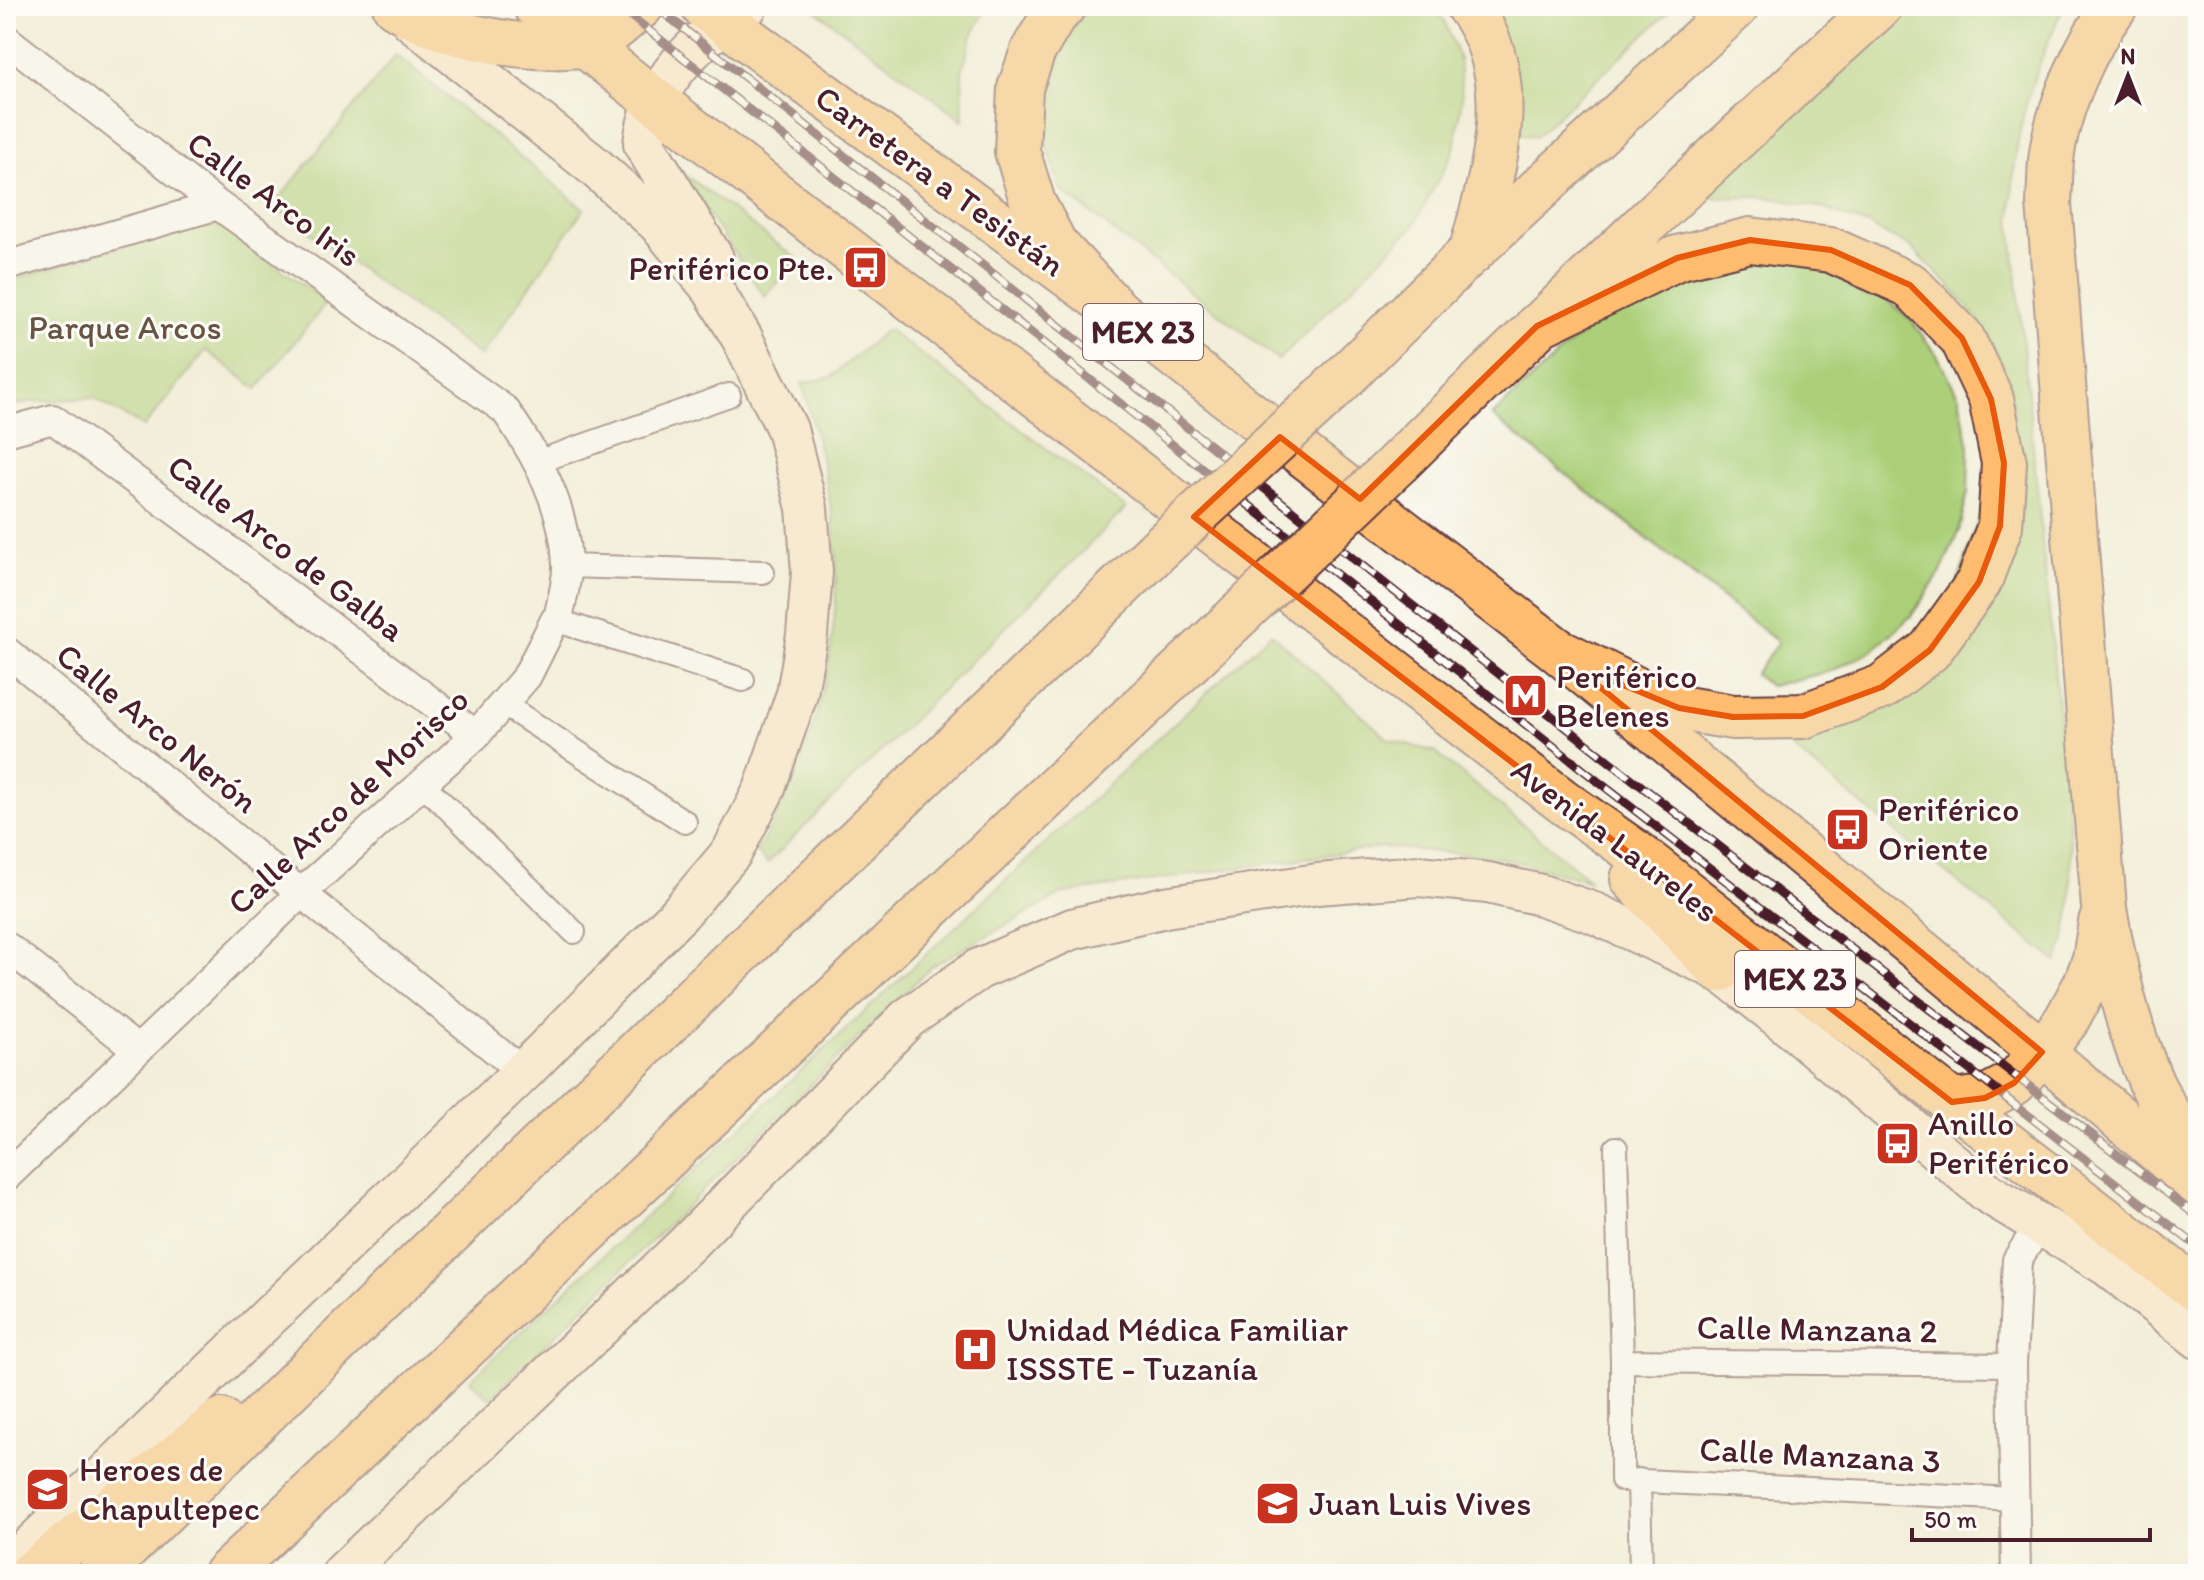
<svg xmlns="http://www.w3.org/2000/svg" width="2204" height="1580" font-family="Itim,sans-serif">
  <rect width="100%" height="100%" fill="#fdfcf7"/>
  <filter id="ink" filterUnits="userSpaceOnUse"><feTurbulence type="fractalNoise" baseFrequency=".0125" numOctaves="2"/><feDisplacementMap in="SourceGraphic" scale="16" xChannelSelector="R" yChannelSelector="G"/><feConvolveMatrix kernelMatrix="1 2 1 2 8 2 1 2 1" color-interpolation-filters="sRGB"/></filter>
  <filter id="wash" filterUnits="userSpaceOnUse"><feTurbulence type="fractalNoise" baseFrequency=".006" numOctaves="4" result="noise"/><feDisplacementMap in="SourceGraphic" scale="32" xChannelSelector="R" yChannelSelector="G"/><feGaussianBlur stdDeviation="1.8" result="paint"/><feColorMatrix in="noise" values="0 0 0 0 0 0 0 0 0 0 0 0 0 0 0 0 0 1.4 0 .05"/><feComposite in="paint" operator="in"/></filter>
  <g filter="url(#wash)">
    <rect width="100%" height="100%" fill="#f2eed9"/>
    <path fill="#aacf78" stroke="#7a7752" stroke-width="2" d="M810 6H988L972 35 962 72 963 120Z
      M1092 6H1431L1444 20 1459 59 1462 98 1454 150 1413 227 1278 360 1060 189 1046 142 1045 98 1053 63 1072 28Z
      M1489 6H1675L1535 137 1519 133Z
      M1915 6H2064C2041 55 2021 107 2015 162 2013 180 2012 200 2011 219L2069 818C2071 868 2077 915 2057 962L1771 731 1926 678 2014 414 2003 367 1977 318 1948 284 1911 247 1868 225 1822 208 1767 197 1698 198 1877 29Z
      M396 55 584 209 481 356 273 206Z
      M676 168 797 259 765 297Z
      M212 220 327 302 257 389 206 350 144 427 93 398 29 402 6 408V281Z
      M1718 258 1801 261 1874 289 1909 318 1937 355 1959 397 1969 447 1968 492 1959 530 1941 572 1911 616 1872 651 1831 671 1771 686 1755 674 1778 642 1492 416 1566 347 1616 309Z
      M887 329 1126 508 767 864 756 852C817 754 848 629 832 514 825 469 814 426 802 383L831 377Z
      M1271 633 1388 739 1435 752 1591 881 1497 857 1382 847 1064 893 932 966 490 1399 470 1380Z"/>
  </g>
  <g filter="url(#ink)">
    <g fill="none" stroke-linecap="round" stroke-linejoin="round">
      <defs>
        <path id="pedestrian" d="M537 462 729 395
          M567 566 763 572
          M555 620 743 680
          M503 704 685 822
          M423 784 574 932
          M1616 1148 1622 1361V1480L2015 1499
          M1622 1361 2012 1365
          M1639 1480 1641 1574"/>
        <path id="minor" d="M6 39 218 205 505 410C537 456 565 507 567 564 568 581 561 602 558 619L555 620 527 676 476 735 301 893 6 1177
          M6 266 218 205
          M6 432 53 419 476 735
          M6 651 301 893 523 1072
          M6 946 138 1050
          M2016 1574 2012 1365 2017 1260 2040 1224"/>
        <path id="secondary" d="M713 258 644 144C650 82 698 39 747 6
          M6 1570 523 1072 681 912 732 852 764 790 797 694 807 635 812 572 807 508 787 429 742 338 713 290 658 223 594 166 412 21
          M342 1574 688 1243 908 1018 979 969 1072 929 1165 907 1318 884 1419 876 1488 883 1541 895 1594 913 1719 970 1786 1023 1988 1193 2108 1266 2198 1338"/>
        <path id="primary" d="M395 6C441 35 514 49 567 46 573 45 580 46 585 45 606 39 625 19 641 6
          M536 6 655 101 1565 803 1639 855 1952 1102 2198 1291
          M703 6 1118 312 1557 650 2042 1052 2198 1185
          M2115 6C2085 46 2057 109 2051 160 2050 174 2050 189 2049 203L2104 908C2114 966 2127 1027 2151 1082 2160 1102 2174 1122 2184 1141
          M1633 879 1719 970
          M1952 1102 1985 1098 2014 1083 2042 1052 2066 1021 2086 984 2095 959 2101 922"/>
        <path id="motorway" d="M1063 6 1053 17 1033 51 1020 88 1017 151 1033 203 1055 245 1118 312
          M1468 6C1524 79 1493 173 1471 253
          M1537 326 1677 258 1750 240 1831 250 1910 285 1962 338 1991 399 2004 463 2000 526 1979 582 1930 650 1882 687 1803 716 1733 717 1679 708 1648 695 1557 650
          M1322 399 1470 253 1737 6
          M1399 462C1557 307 1716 154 1880 6
          M31 1574 221 1421
          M100 1574 428 1254 1159 549
          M226 1574 1240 614"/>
      </defs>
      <use href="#pedestrian" stroke="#633e45" stroke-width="26"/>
      <use href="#minor" stroke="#633e45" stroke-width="32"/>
      <use href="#secondary" stroke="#633e45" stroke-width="44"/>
      <use href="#primary" stroke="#633e45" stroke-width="48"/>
      <use href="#motorway" stroke="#633e45" stroke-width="48"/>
      <use href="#pedestrian" stroke="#fff" stroke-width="22"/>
      <use href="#minor" stroke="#fff" stroke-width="28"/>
      <use href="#secondary" stroke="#fee4c6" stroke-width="40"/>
      <use href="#primary" stroke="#fdbc70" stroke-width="44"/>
      <use href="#motorway" stroke="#fdbc70" stroke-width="44"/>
      <defs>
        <path id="rail" d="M618 6 1591 776 2198 1247
          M655 6 1605 758 2198 1217"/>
      </defs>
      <use href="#rail" stroke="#4a1f2b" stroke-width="9"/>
      <use href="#rail" stroke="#fdfcf7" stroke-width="6" stroke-dasharray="18" stroke-linecap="butt"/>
      <defs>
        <path id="motorway-bridge" d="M1159 549 1322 399
          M1240 614 1399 462"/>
      </defs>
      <use href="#motorway-bridge" stroke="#633e45" stroke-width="48" stroke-linecap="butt"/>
      <use href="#motorway-bridge" stroke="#fdbc70" stroke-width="44"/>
    </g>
  </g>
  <path d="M0 0H2204V1580H0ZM1750 240 1831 250 1910 285 1962 338 1991 399 2004 463 2000 526 1979 582 1930 650 1882 687 1803 716 1733 717 1679 708 1599 675 1594 682 2042 1052 2014 1083 1985 1098 1952 1102 1194 517 1280 437 1360 499 1537 326 1677 258Z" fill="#f2eed9" fill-opacity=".55" fill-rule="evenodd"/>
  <path fill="none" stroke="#e8590c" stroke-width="6" stroke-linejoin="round" d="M1750 240 1831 250 1910 285 1962 338 1991 399 2004 463 2000 526 1979 582 1930 650 1882 687 1803 716 1733 717 1679 708 1599 675 1594 682 2042 1052 2014 1083 1985 1098 1952 1102 1194 517 1280 437 1360 499 1537 326 1677 258Z"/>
  <defs>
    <symbol id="bus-square" viewBox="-11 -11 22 22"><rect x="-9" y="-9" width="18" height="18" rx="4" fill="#c8321e" stroke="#fdfcf7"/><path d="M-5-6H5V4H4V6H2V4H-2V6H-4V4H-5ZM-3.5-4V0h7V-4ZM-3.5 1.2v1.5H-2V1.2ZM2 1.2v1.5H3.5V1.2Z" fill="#fff"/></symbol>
    <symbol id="metro-square" viewBox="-11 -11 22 22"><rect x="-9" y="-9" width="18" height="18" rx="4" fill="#c8321e" stroke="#fdfcf7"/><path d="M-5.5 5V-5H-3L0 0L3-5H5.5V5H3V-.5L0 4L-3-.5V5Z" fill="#fff"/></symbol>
    <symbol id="hospital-square" viewBox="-11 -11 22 22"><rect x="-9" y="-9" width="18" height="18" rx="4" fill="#c8321e" stroke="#fdfcf7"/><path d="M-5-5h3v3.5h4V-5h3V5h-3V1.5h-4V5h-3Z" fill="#fff"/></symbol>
    <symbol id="school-square" viewBox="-11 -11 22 22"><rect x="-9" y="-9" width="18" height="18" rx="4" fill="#c8321e" stroke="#fdfcf7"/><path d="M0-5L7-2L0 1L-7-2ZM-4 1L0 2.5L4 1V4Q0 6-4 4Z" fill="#fff"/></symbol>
  </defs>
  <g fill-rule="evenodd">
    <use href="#bus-square" x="840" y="242" width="51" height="51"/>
    <use href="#metro-square" x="1500" y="670" width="51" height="51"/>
    <use href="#bus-square" x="1822" y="804" width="51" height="51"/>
    <use href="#bus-square" x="1872" y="1118" width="51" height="51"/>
    <use href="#hospital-square" x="950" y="1324" width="51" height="51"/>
    <use href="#school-square" x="22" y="1464" width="51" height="51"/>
    <use href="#school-square" x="1252" y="1478" width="51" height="51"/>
  </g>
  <g text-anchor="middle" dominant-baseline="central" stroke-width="6" stroke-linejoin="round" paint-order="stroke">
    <g fill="#fdfcf7" stroke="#806168" stroke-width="2">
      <rect x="1083" y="304" width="120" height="56" rx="6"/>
      <rect x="1735" y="951" width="120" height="56" rx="6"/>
    </g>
    <g font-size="32" font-weight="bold" fill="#4a1f2b">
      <text x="1143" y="332">MEX 23</text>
      <text x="1795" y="979">MEX 23</text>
    </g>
    <g font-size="34" fill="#4a1f2b" stroke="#fdfcf7">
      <text transform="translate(940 181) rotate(36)">Carretera a Tesistán</text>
      <text transform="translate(274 199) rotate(36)">Calle Arco Iris</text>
      <text transform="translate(286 548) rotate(37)">Calle Arco de Galba</text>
      <text transform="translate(157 728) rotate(39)">Calle Arco Nerón</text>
      <text transform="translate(348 801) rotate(-43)">Calle Arco de Morisco</text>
      <text transform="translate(1615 840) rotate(37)">Avenida Laureles</text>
      <text transform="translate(1817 1329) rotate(1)">Calle Manzana 2</text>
      <text transform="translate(1820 1455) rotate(3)">Calle Manzana 3</text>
    </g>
    <g font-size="34" fill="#4a1f2b" stroke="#fdfcf7" text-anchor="start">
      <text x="834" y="268" text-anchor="end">Periférico Pte.</text>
      <text x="1556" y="676">Periférico<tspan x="1556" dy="39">Belenes</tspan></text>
      <text x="1878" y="809">Periférico<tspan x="1878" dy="39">Oriente</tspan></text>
      <text x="1928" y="1123">Anillo<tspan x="1928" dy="39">Periférico</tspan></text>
      <text x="1006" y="1329">Unidad Médica Familiar<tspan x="1006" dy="39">ISSSTE - Tuzanía</tspan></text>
      <text x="79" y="1469">Heroes de<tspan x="79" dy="39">Chapultepec</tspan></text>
      <text x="1309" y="1503">Juan Luis Vives</text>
    </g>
    <g font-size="34" fill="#675442" stroke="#fdfcf7">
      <text x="125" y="327">Parque Arcos</text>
    </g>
  </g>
  <rect width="2204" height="1580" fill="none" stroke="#fdfcf7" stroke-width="32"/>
  <g transform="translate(2128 76)" stroke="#fdfcf7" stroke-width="6" paint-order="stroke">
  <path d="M0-6L14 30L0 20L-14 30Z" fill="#4a1f2b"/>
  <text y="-12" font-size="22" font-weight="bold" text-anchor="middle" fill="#4a1f2b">N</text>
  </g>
  <path d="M1912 1528v12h238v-12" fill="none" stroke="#4a1f2b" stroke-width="4"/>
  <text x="1924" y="1528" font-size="24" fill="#4a1f2b" stroke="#fdfcf7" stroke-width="6" paint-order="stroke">50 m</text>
</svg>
